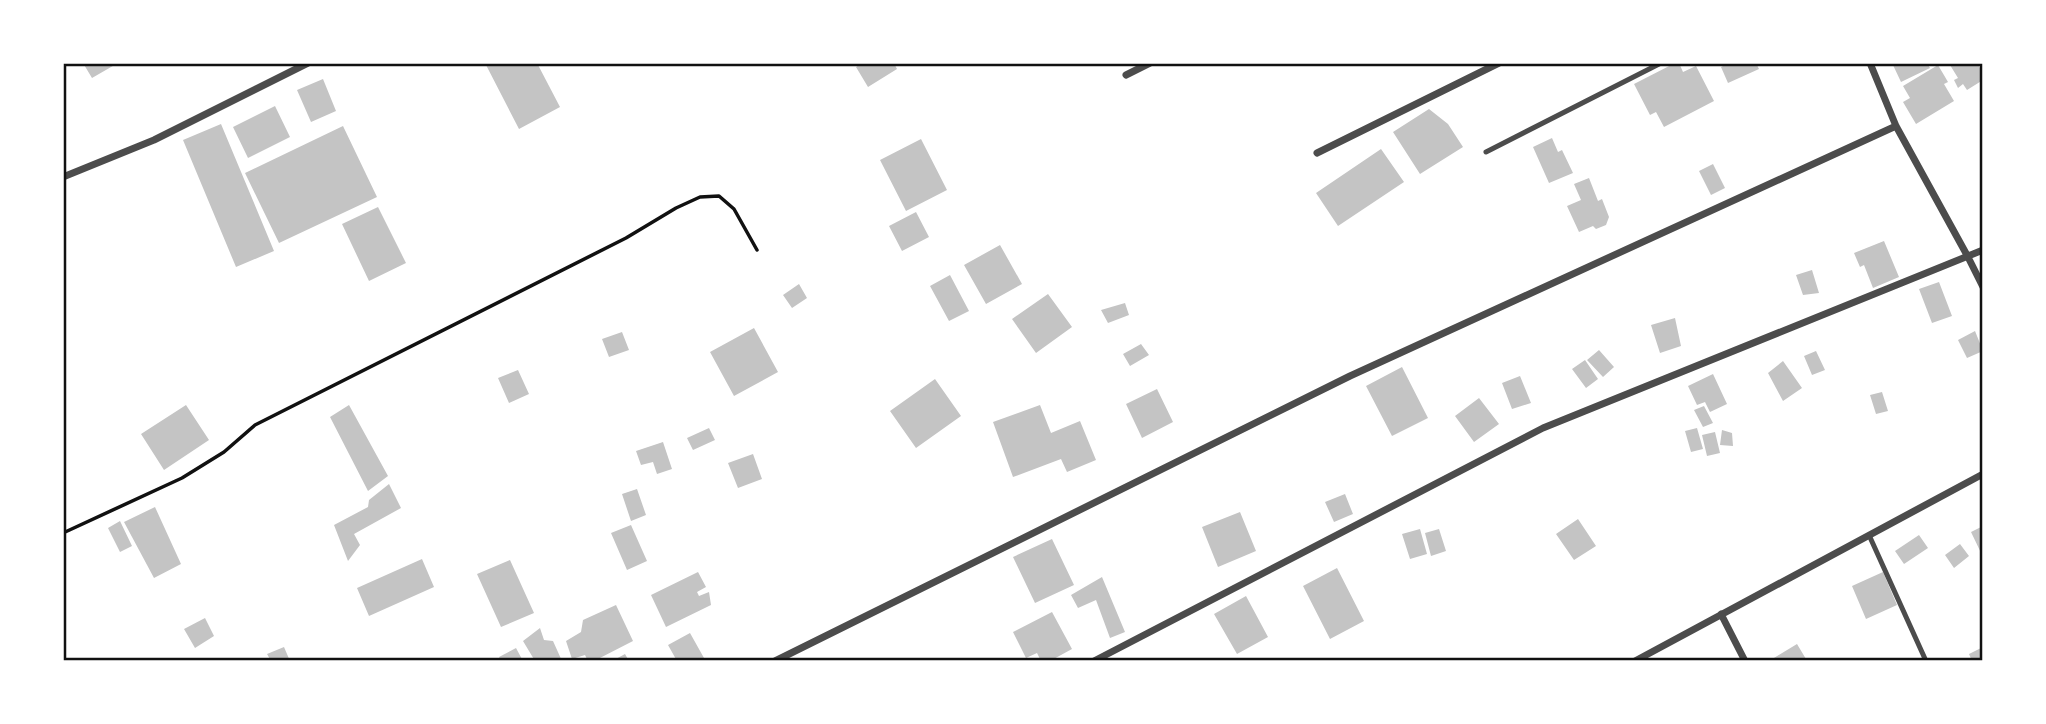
<svg xmlns="http://www.w3.org/2000/svg" width="2046" height="724" font-family="Raleway,sans-serif">
  <rect width="100%" height="100%" fill="#fff"/>
  <path fill="#c4c4c4" d="M83 63H118L92 78Z
    M485 63H537L560 107 519 129Z
    M862 63H894L897 69 868 87 856 67Z
    M1675 63H1679L1683 72 1696 66 1714 101 1664 127 1656 112 1650 115 1634 84Z
    M1729 63H1756L1759 69 1728 83 1721 67Z
    M1897 63H1927L1930 68 1901 82 1893 65Z
    M1953 63H1977L1983 73V80L1967 90 1963 84 1958 88 1954 80 1958 78 1950 65Z
    M1938 65 1948 82 1944 84 1954 101 1916 124 1903 102 1910 98 1903 86Z
    M323 79 336 111 311 122 297 90Z
    M275 106 290 137 248 158 233 127Z
    M1429 109 1448 124 1463 147 1420 174 1393 132Z
    M221 124 274 251 236 267 183 140Z
    M343 126 377 197 279 243 245 173Z
    M1552 138 1558 152 1562 150 1573 173 1549 183 1533 147Z
    M921 139 947 190 906 211 880 160Z
    M1381 149 1404 182 1338 226 1316 193Z
    M1713 164 1725 188 1711 195 1699 171Z
    M1589 178 1598 201 1602 199 1609 217 1606 225 1596 229 1593 226 1579 232 1567 206 1581 200 1574 184Z
    M378 207 406 263 369 281 342 224Z
    M916 212 929 237 902 251 889 226Z
    M1884 241 1899 277 1873 288 1864 265 1860 267 1854 253Z
    M1000 245 1022 284 986 304 964 265Z
    M1812 270 1819 293 1803 295 1796 275Z
    M950 275 969 311 949 321 930 286Z
    M1939 282 1952 316 1932 323 1919 289Z
    M799 284 807 298 792 308 783 295Z
    M1048 294 1072 327 1036 353 1012 319Z
    M1125 303 1129 315 1108 323 1101 310Z
    M1675 318 1681 346 1660 353 1651 325Z
    M754 328 778 372 734 396 710 352Z
    M1975 331 1983 351 1967 358 1958 340Z
    M622 332 629 350 609 357 602 339Z
    M1141 344 1149 355 1130 366 1123 354Z
    M1599 350 1614 367 1603 377 1587 360Z
    M1816 351 1825 370 1812 375 1804 356Z
    M1585 360 1598 379 1586 388 1572 369Z
    M1783 361 1802 388 1783 401 1768 373Z
    M1402 367 1428 418 1392 436 1366 386Z
    M518 370 529 394 509 403 498 378Z
    M1713 374 1727 404 1710 412 1705 402 1697 405 1688 386Z
    M1520 376 1531 403 1512 409 1502 383Z
    M935 379 961 416 916 448 890 411Z
    M1157 389 1173 422 1142 438 1126 404Z
    M1882 392 1888 411 1876 414 1870 395Z
    M1479 398 1499 424 1474 442 1455 416Z
    M186 405 209 440 164 470 141 434Z
    M349 405 388 476 368 491 330 417Z
    M1040 405 1051 433 1080 421 1096 460 1067 472 1061 459 1013 477 993 422Z
    M1704 406 1713 423 1703 427 1694 410Z
    M709 428 715 440 693 450 687 438Z
    M1697 428 1703 449 1691 452 1685 431Z
    M1722 430 1732 433 1733 446 1720 445Z
    M1715 432 1720 453 1707 456 1702 435Z
    M663 442 672 469 657 474 653 462 641 465 636 451Z
    M753 454 762 479 738 488 728 463Z
    M389 484 401 508 354 534 360 545 348 561 334 525 368 507 369 500Z
    M637 489 646 515 631 521 622 494Z
    M1345 494 1353 514 1334 522 1325 502Z
    M155 507 181 564 154 578 124 522Z
    M1240 512 1256 551 1218 567 1202 527Z
    M1578 519 1596 546 1574 560 1556 534Z
    M120 521 132 546 120 552 108 528Z
    M631 525 647 561 627 570 611 533Z
    M1983 526V557L1971 532Z
    M1420 529 1427 554 1410 559 1402 534Z
    M1439 529 1446 551 1431 556 1425 533Z
    M1919 535 1928 548 1904 564 1895 551Z
    M1052 539 1074 585 1035 603 1013 557Z
    M1960 544 1969 556 1954 568 1945 555Z
    M422 559 434 587 369 616 357 588Z
    M510 560 534 613 501 627 477 574Z
    M1337 568 1364 621 1330 639 1303 586Z
    M698 572 706 587 697 592 699 596 709 592 711 605 666 627 651 595Z
    M1883 572 1897 605 1866 619 1852 586Z
    M1102 577 1125 632 1110 638 1096 600 1078 608 1071 595Z
    M1246 596 1268 637 1237 654 1214 614Z
    M616 605 633 641 594 661H588L585 655 572 659 566 641 581 632 583 620Z
    M1052 612 1072 649 1050 661H1041L1037 653 1026 658 1013 632Z
    M205 618 214 636 195 648 184 629Z
    M540 628 544 640 553 641 562 661H535L523 641Z
    M690 633 704 658 700 661H677L668 645Z
    M1797 644 1806 659 1802 661H1769Z
    M284 647 290 661H271L267 654Z
    M1983 647V661H1972L1969 654Z
    M516 648 523 661H501L499 657Z
    M625 654 629 661H612Z"/>
  <g fill="none" stroke-linecap="round" stroke-linejoin="round">
    <path stroke="#111" stroke-width="3.5" d="M63 533 182 478 224 452 255 425 626 238 676 208 700 197 719 196 734 209 757 250"/>
    <path stroke="#4c4c4c" stroke-width="5" d="M1486 152 1661 63
      M1869 535 1926 661"/>
    <path stroke="#4c4c4c" stroke-width="7" d="M1870 63 1896 126 1968 257 1983 287
      M1126 75 1150 63
      M1317 153 1499 63
      M63 177 154 140 308 63
      M1721 614 1745 661
      M775 661 1350 376 1896 126
      M1094 661 1543 428 1983 250
      M1635 661 1983 474"/>
  </g>
  <rect width="2046" height="724" fill="none" stroke="#ffffff" stroke-width="130"/>
  <rect x="65" y="65" width="1916" height="594" fill="none" stroke="#111" stroke-width="2.5"/>
</svg>
